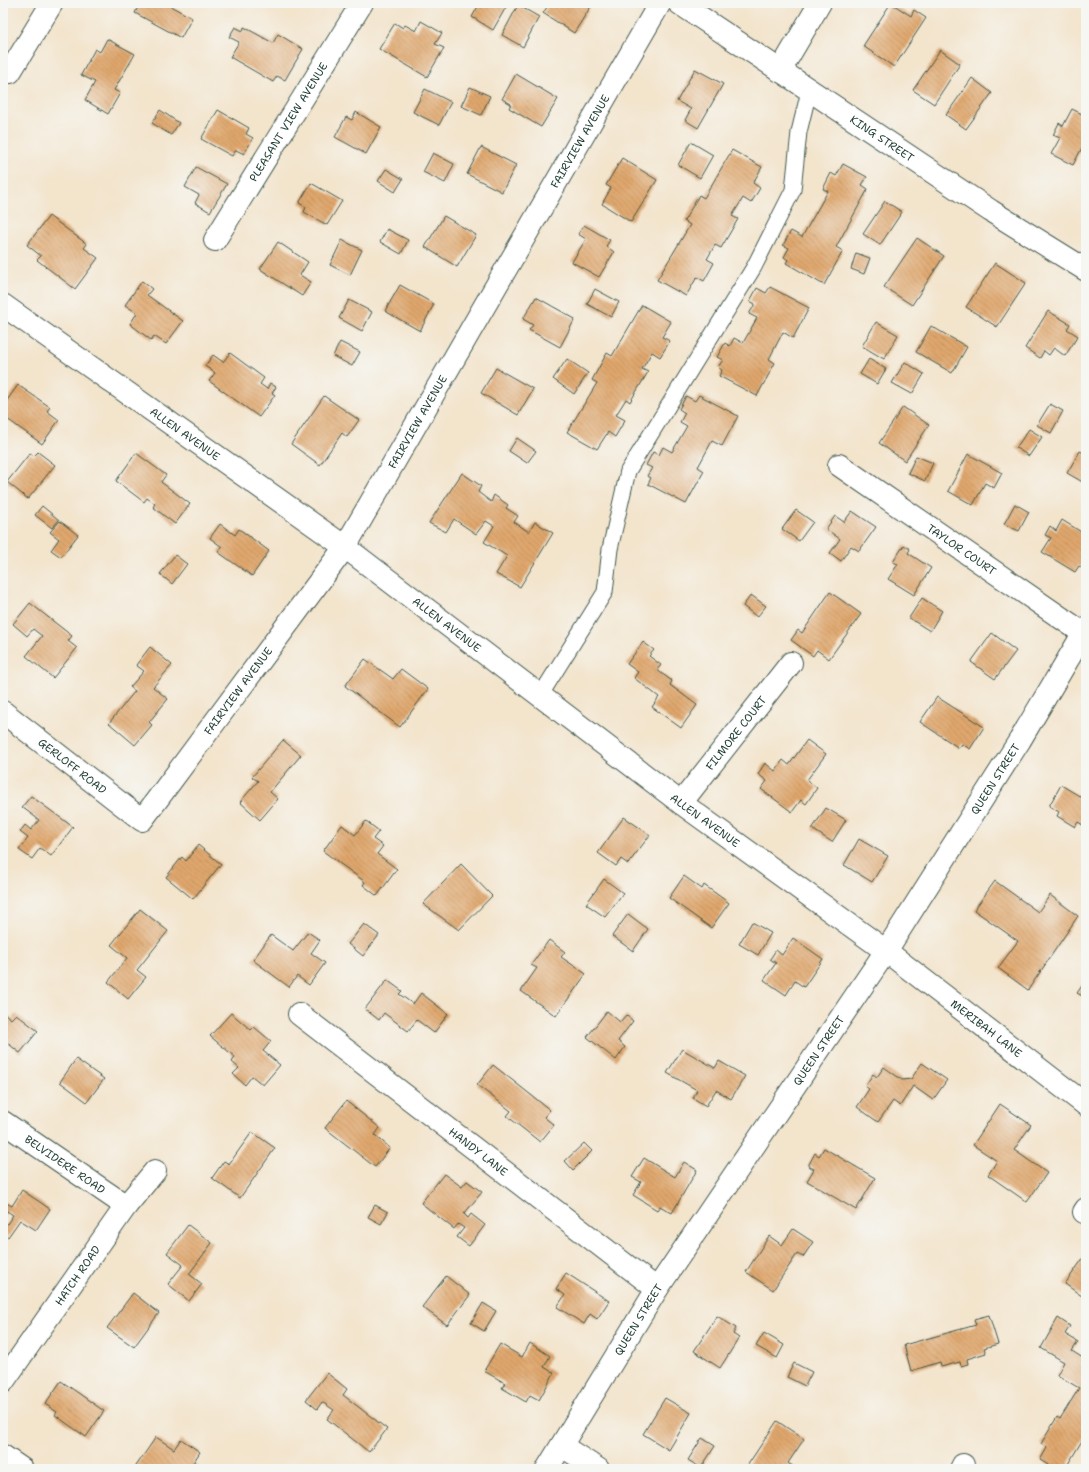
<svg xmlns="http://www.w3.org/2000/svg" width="1089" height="1472" font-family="'Shantell Sans',sans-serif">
  <defs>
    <pattern id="building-back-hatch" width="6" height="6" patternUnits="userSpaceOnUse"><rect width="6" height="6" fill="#e0a76d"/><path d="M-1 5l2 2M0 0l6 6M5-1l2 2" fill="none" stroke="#b5895a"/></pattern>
  </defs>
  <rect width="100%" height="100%" fill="#f6f6f2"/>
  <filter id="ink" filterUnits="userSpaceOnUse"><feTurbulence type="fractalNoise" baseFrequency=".025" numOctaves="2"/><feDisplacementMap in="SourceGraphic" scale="8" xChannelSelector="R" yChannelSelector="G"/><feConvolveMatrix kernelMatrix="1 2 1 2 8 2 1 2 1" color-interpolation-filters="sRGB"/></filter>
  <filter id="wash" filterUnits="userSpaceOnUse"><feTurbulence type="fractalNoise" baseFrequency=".012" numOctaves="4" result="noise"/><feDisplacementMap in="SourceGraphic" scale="16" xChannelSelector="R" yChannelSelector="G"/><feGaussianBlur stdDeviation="0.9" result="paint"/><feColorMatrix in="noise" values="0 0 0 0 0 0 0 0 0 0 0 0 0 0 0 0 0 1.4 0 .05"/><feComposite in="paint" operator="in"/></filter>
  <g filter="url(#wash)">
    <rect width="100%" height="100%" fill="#f3e4cc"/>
    <g id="blocks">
      <path fill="url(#building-back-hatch)" d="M140 3H165L192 18 181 38 135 13Z
        M480 3H499L506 7 493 30 472 17Z
        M550 3H593L574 33 543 13Z
        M891 3 911 16 914 10 926 18 894 67 863 46Z
        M518 5 539 17 523 47 502 35Z
        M421 21 442 33 435 44 444 48 427 77 379 49 395 23 403 28 405 25 416 31Z
        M235 27 243 31 244 27 273 43 278 34 303 49 285 80 277 76 273 82 230 57 239 42 229 37Z
        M107 39 135 54 114 90 120 93 108 114 85 100 95 82 81 75 95 49 100 52Z
        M940 50 960 64 934 104 913 90Z
        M695 69 723 84 698 128 685 120 691 109 677 101Z
        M516 74 558 99 541 127 509 108 511 104 502 99Z
        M972 78 992 93 966 129 946 115Z
        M470 87 490 96 481 115 461 106Z
        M425 89 451 102 439 125 413 112Z
        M1072 109 1086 116V140L1073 165 1051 154 1060 138 1053 135 1059 123 1063 126Z
        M160 110 179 123 171 135 152 123Z
        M218 110 249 128 246 134 253 138 244 154 236 150 232 156 201 139Z
        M356 112 381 127 366 154 335 137 346 117 352 120Z
        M691 142 713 155 700 178 678 165Z
        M481 147 516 165 502 192 467 174Z
        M732 150 762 167 753 183 760 188 751 203 743 198 732 216 738 219 721 248 715 245 707 259 714 263 704 281 697 277 686 296 657 280 690 225 684 221 699 195 704 198Z
        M433 153 454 164 445 183 423 172Z
        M622 158 657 180 631 222 602 204 611 188 606 185Z
        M843 164 867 177 862 185 868 189 836 247 843 251 824 285 786 263 788 260 784 257 789 248 783 245 791 231 802 237 828 191 823 189 831 173 836 176Z
        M196 167 227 184 210 212 195 203 199 195 185 187Z
        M386 169 403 179 395 192 378 181Z
        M311 183 342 201 327 225 304 212 306 207 299 203Z
        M885 201 902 212 880 245 863 234Z
        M49 216 87 244 84 248 98 258 75 289 37 260 41 256 27 245Z
        M444 216 476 235 457 267 425 247Z
        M584 225 610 240 606 246 614 252 599 277 572 262 586 239 578 234Z
        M387 229 408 240 401 254 380 242Z
        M917 238 944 256 912 305 884 287Z
        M342 240 362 250 350 275 330 265Z
        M278 242 308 262 300 275 311 282 302 296 260 269Z
        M856 253 870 258 864 274 851 269Z
        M995 263 1026 283 997 327 966 307Z
        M142 281 152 289 147 295 183 321 166 344 154 336 151 340 130 324 137 313 125 305Z
        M400 285 434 304 420 331 385 311Z
        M770 287 809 308 793 338 783 332 769 359 775 363 757 396 719 376 722 370 718 367 723 360 717 357 725 343 730 346 734 338 743 343 757 318 749 314 755 304 750 301 757 288 766 293Z
        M595 289 619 302 611 317 587 304Z
        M536 297 575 319 560 347 529 330 533 325 523 319Z
        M349 300 372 312 362 331 339 318Z
        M642 305 671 322 662 337 670 341 660 357 652 352 642 369 648 372 630 402 626 399 616 415 625 420 615 437 608 432 597 449 567 432 597 383 592 380 607 353 612 356Z
        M1048 311 1070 324 1067 329 1078 336 1065 356 1054 348 1049 355 1044 351 1040 358 1025 348Z
        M876 322 898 335 884 359 862 346Z
        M931 326 967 347 952 373 916 352Z
        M340 342 360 352 352 366 333 356Z
        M230 353 264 378 260 384 267 389 270 383 276 387 272 393 275 395 259 417 209 381 215 373 205 366 213 355 223 362Z
        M567 359 588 373 574 394 553 379Z
        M869 359 886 369 877 384 860 374Z
        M905 362 924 374 912 394 892 383Z
        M496 368 533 389 518 415 481 393Z
        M18 385 50 407 47 411 59 420 42 444 3 416V406Z
        M699 395 738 416 722 446 712 441 698 467 704 471 686 504 648 484 651 478 647 476 652 468 646 465 653 452 659 455 663 447 672 452 687 426 680 422 685 413 679 409 686 396 695 401Z
        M324 396 359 420 347 437 342 433 320 465 291 444Z
        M1050 404 1063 411 1051 433 1037 425Z
        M903 407 929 425 905 461 879 443Z
        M1029 429 1042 437 1029 456 1016 448Z
        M517 438 536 451 527 463 509 451Z
        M1080 451 1086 454V484L1067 473Z
        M38 452 55 465 28 499 7 482 30 453 34 456Z
        M136 453 166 475 161 482 190 504 175 524 153 507 155 504 147 498 144 502 116 481Z
        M968 454 1002 473 994 488 985 483 973 505 948 491Z
        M916 456 933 463 925 481 908 473Z
        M462 473 481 486 478 492 491 502 494 495 508 505 506 508 518 516 514 522 529 532 535 522 553 533 520 587 496 574 507 556 484 542 494 526 486 521 476 534 454 519 446 532 429 523Z
        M1015 504 1029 512 1019 531 1004 524Z
        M42 506 59 520 52 528 35 515Z
        M796 510 813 522 799 541 782 529Z
        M852 511 876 527 859 551 851 546 841 561 830 553 840 539 826 529 835 516 844 522Z
        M1062 520 1086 535 1085 570 1079 566 1075 572 1042 552 1051 538 1045 535 1050 526 1056 531Z
        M60 521 78 535 61 557 51 550 59 539 50 532Z
        M220 524 235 535 239 529 269 551 252 576 218 552 222 547 210 538Z
        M904 545 910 549 908 553 931 568 914 595 888 579 898 564 893 562Z
        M175 555 187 564 172 584 160 574Z
        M830 592 861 614 829 659 817 650 813 656 791 640 798 630 802 633Z
        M751 595 766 606 757 617 743 606Z
        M922 598 942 611 930 631 909 618Z
        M30 603 72 636 68 641 77 648 53 678 26 656 42 636 33 629 27 636 13 624Z
        M992 633 1016 651 995 679 971 662Z
        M643 642 654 650 649 656 661 665 657 670 672 681 670 685 697 705 681 728 652 707 659 697 634 678 638 672 627 664Z
        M150 647 172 665 153 687 168 699 149 722 152 725 135 745 109 723 135 691 130 687 144 671 136 665Z
        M365 659 393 679 401 669 428 689 400 727 345 686Z
        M937 697 984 727 970 749 962 744 959 748 920 722Z
        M283 740 301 755 270 792 278 799 260 820 240 802 258 781 252 777Z
        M807 740 826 754 807 780 817 788 806 804 801 800 792 812 761 789 767 781 758 774 765 763 775 771 783 760 789 765Z
        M1061 785 1086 800V827L1078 822 1075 827 1057 816 1059 812 1049 806Z
        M31 796 73 827 51 856 40 848 32 859 19 850 28 838 20 832 25 825 31 830 39 820 22 807Z
        M826 808 846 820 832 842 812 829Z
        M624 817 650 835 628 864 621 859 616 866 598 853Z
        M366 821 379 831 373 839 383 846 377 854 397 869 377 896 363 885 365 882 323 851 342 825 355 835Z
        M859 839 888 856 872 882 844 865Z
        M198 845 221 864 193 899 166 877 182 857 186 861Z
        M461 864 492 896 459 930 423 904Z
        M684 876 702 889 704 885 729 903 711 928 669 898Z
        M604 879 623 893 605 917 586 904Z
        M995 881 1038 912 1050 895 1078 916 1028 990 998 968 1018 941 974 910Z
        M140 909 168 931 137 970 146 977 128 999 108 982 127 958 111 945Z
        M628 914 648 929 633 951 612 936Z
        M752 922 771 933 758 955 739 944Z
        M364 924 379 935 363 956 348 944Z
        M308 932 320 940 311 953 325 963 309 985 297 976 289 987 253 960 271 935 293 951Z
        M793 938 823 959 804 987 795 981 786 995 764 980 776 963 770 959 776 950 782 955Z
        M549 940 565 952 561 957 586 974 556 1016 521 991 537 968 531 965Z
        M387 980 402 991 399 994 413 1004 421 993 448 1014 434 1033 417 1020 408 1031 384 1013 379 1020 365 1009Z
        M1086 980V998L1077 993Z
        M607 1011 620 1022 626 1015 633 1021 618 1041 625 1047 616 1060 587 1037Z
        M3 1012 11 1019 16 1014 38 1031 20 1053 5 1041 3 1043Z
        M231 1013 251 1030 254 1027 271 1041 263 1051 280 1065 263 1085 252 1076 245 1085 233 1074 239 1068 232 1062 235 1057 210 1036Z
        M682 1049 715 1068 719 1061 745 1076 731 1099 716 1090 706 1106 693 1098 697 1090 667 1073Z
        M76 1059 104 1079 87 1102 60 1082Z
        M922 1063 947 1080 933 1100 913 1086 900 1106 893 1101 878 1122 857 1107 869 1089 865 1086 873 1074 877 1077 884 1067 902 1080 911 1079Z
        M493 1065 550 1110 544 1117 554 1125 540 1142 507 1116 511 1111 477 1085Z
        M346 1101 380 1128 375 1135 390 1148 375 1167 325 1128Z
        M1000 1104 1031 1125 1014 1150 1047 1173 1027 1202 988 1175 997 1161 973 1145Z
        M252 1132 275 1148 240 1198 212 1178 224 1161 229 1164Z
        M584 1143 592 1151 573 1170 565 1161Z
        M824 1148 875 1178 856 1210 807 1181 814 1169 808 1166 815 1153 819 1156Z
        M644 1158 675 1177 684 1162 697 1170 672 1213 660 1206 657 1210 633 1195 641 1182 632 1177Z
        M444 1174 462 1187 467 1181 482 1192 464 1214 468 1218 471 1214 485 1225 469 1246 457 1237 464 1228 458 1224 454 1229 421 1203Z
        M22 1190 50 1209 36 1230 20 1220 8 1237 3 1234V1230L13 1215 7 1211 3 1217V1201L12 1206Z
        M375 1205 388 1212 381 1224 368 1217Z
        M188 1225 212 1243 189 1274 202 1284 189 1301 168 1284 183 1265 167 1253Z
        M793 1229 813 1242 803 1257 797 1254 773 1290 746 1272 769 1236 782 1245Z
        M1086 1254V1299L1065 1284Z
        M566 1273 609 1301 597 1319 590 1314 584 1324 557 1307 565 1295 556 1289Z
        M446 1276 470 1295 447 1325 422 1307Z
        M133 1293 159 1313 134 1347 107 1328Z
        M483 1303 496 1311 484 1331 471 1323Z
        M989 1315 998 1344 984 1348 986 1353 967 1359 968 1364 961 1366 960 1362 941 1367 940 1362 911 1371 904 1345 976 1325 974 1319Z
        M717 1316 736 1328 733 1334 739 1338 720 1368 694 1351Z
        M1058 1318 1070 1326 1065 1334 1078 1342 1072 1351 1086 1360V1434L1065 1469H1055L1040 1460 1047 1448 1041 1444 1057 1417 1060 1419 1079 1388 1057 1375 1064 1362 1041 1348Z
        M764 1333 784 1345 777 1358 756 1346Z
        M530 1343 550 1356 544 1367 554 1373 539 1400 530 1395 526 1402 502 1388 505 1383 484 1371 500 1344 522 1357Z
        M794 1363 812 1372 805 1386 787 1377Z
        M327 1373 347 1389 343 1395 387 1429 369 1452 327 1419 334 1410 322 1402 317 1409 306 1400Z
        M61 1381 104 1411 86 1437 55 1415 57 1412 45 1404Z
        M665 1398 691 1413 669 1450 643 1434Z
        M777 1421 804 1439 788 1463 797 1469H751L747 1466Z
        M156 1437 174 1449 181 1439 200 1452 193 1463 202 1469H134Z
        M702 1438 715 1446 701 1468 688 1460Z"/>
    </g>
  </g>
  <g filter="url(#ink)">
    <use href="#blocks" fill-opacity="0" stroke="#3f564b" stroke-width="1"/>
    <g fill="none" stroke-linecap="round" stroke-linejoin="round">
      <defs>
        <path id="lane" d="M540 696 605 592 610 549 628 471 754 267 793 190 799 132 809 91"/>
        <g id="street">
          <path id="s1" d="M679 3 991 211 1086 270"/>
          <path d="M780 71 820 3"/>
          <path d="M10 72 52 3"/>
          <path id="s2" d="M215 240 362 3"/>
          <path id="s3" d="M3 305 345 547 681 803 886 951 1086 1105"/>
          <path id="s4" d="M839 465 1083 633"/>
          <path id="s5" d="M3 712 142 820 345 547 660 3"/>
          <path id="s6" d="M681 803 791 663"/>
          <path id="s7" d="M299 1014 657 1289"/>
          <path id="s8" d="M3 1122 126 1206"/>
          <path d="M1084 1212 1086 1209"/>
          <path id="s9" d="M3 1382 126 1206 155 1171"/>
          <path d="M562 1446 598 1469"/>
          <path d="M3 1456 22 1469"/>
          <path id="s10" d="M547 1469 657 1289 886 951 1020 740 1086 629"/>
          <path d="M961 1469 963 1465"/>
        </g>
      </defs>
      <use href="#lane" stroke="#3f564b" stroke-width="17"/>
      <use href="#street" stroke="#3f564b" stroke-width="24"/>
      <use href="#lane" stroke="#fff" stroke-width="15"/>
      <use href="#street" stroke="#fff" stroke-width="22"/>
    </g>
  </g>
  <g text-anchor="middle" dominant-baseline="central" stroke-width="3" stroke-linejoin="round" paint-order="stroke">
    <g font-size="11" fill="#1f3d34" stroke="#f6f6f2">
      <text stroke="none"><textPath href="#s2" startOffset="139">PLEASANT VIEW AVENUE</textPath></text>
      <text stroke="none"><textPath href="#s1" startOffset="244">KING STREET</textPath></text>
      <text stroke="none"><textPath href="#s5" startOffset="985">FAIRVIEW AVENUE</textPath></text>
      <text stroke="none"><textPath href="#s5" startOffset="661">FAIRVIEW AVENUE</textPath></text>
      <text stroke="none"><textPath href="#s3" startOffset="223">ALLEN AVENUE</textPath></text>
      <text stroke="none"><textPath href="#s4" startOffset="149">TAYLOR COURT</textPath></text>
      <text stroke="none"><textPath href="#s3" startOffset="547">ALLEN AVENUE</textPath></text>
      <text stroke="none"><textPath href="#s5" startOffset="337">FAIRVIEW AVENUE</textPath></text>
      <text stroke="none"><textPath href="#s6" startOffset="89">FILMORE COURT</textPath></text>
      <text stroke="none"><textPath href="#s5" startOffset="88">GERLOFF ROAD</textPath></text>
      <text stroke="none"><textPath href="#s10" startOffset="823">QUEEN STREET</textPath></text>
      <text stroke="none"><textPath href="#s3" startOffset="871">ALLEN AVENUE</textPath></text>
      <text stroke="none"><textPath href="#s3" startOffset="1221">MERIBAH LANE</textPath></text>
      <text stroke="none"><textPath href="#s10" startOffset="499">QUEEN STREET</textPath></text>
      <text stroke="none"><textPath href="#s7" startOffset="226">HANDY LANE</textPath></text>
      <text stroke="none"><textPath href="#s8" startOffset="75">BELVIDERE ROAD</textPath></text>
      <text stroke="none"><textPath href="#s9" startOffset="130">HATCH ROAD</textPath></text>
      <text stroke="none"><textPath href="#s10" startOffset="175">QUEEN STREET</textPath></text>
    </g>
  </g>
  <rect width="1089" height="1472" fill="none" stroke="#f6f6f2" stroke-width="16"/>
</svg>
